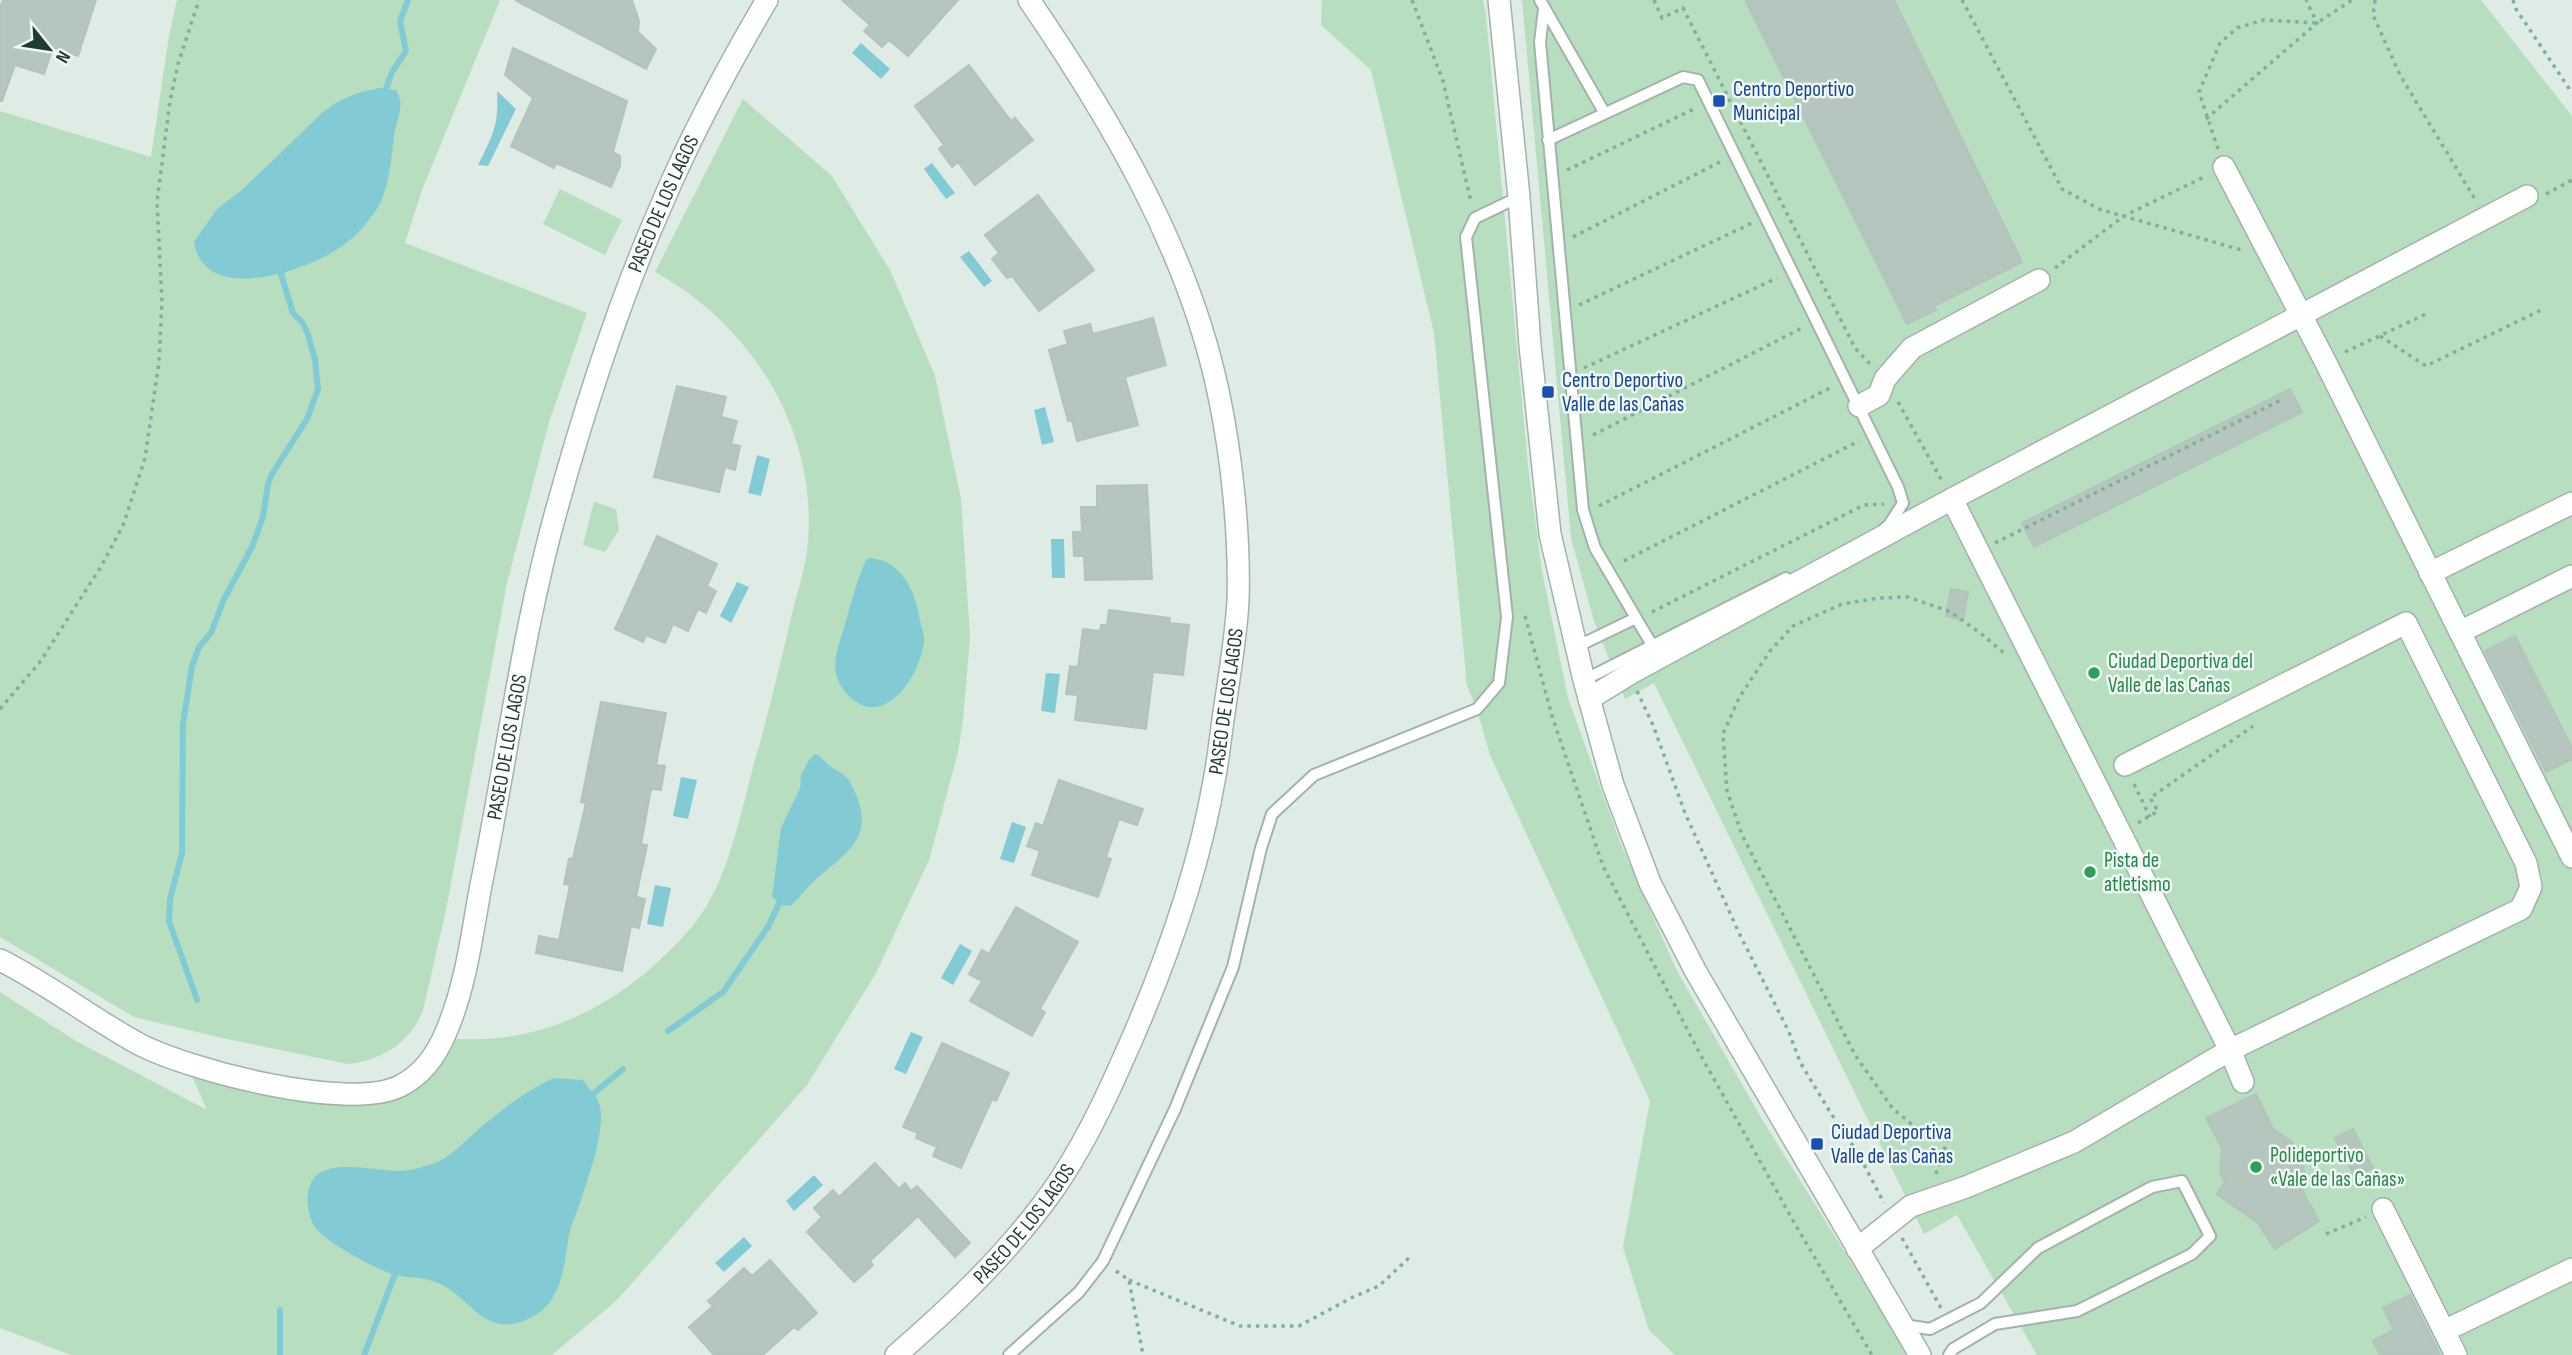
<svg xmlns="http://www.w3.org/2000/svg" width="2572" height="1355" font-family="'Sofia Sans Condensed',sans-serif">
  <rect width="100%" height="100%" fill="#dfebe5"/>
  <path fill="#b6debf" d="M177 0H500L422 190 405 243 587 313 549 422 507 583 446 910 423 1010C410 1043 382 1060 348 1064L218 1037 134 1017 0 937V111L151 157 169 36Z
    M1322 0H1483L1486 16 1528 466 1542 571 1568 698 1620 842 1677 971 1763 1121 1909 1355H1675L1649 1330 1623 1247 1650 1101 1490 755 1477 709 1467 686 1434 333 1371 70 1321 25Z
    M1522 0H2481L2572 116V1355H2037L1957 1215 1924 1234 1654 683 1625 699 1594 621 1571 538Z
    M743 99 832 176 891 272 935 376 961 499 970 637 963 720 958 752 929 860 876 973 807 1085 617 1300 552 1355H71L0 1328V992L76 1041 207 1110 191 1074 348 1102 439 1064 456 1039C470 1039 484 1040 498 1038 577 1030 644 984 694 924 729 882 741 809 756 757 769 711 780 665 791 618 796 596 804 574 807 551 821 436 754 326 655 272Z
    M560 189 622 220 605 255 543 224Z
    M594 502 616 509 619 530 605 552 583 545Z"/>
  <path fill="#83cbd4" d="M861 43 890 69 881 79 852 53Z
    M379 88 396 90C406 105 396 120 394 136 391 160 389 194 374 213 364 228 351 241 336 250 302 272 204 305 194 242L217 209 243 189 323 112 339 101 358 93Z
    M497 91 516 109 488 166 478 165C493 135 499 125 497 91Z
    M932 163 955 193 946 199 924 169Z
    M969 251 992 281 984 287 960 257Z
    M1045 407 1054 442 1042 445 1034 410Z
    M757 455 770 459 761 496 748 493Z
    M1051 539H1064L1065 578H1052Z
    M868 558C900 559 914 588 919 616 920 625 925 633 924 642 920 676 883 733 847 694 833 678 833 663 839 644 845 627 859 568 868 558Z
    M737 582 749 587 731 623 720 616Z
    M1046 673 1060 674 1055 713 1041 711Z
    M815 754C824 757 824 763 831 767 844 775 845 772 853 788 874 832 855 847 822 874 811 883 802 894 792 905L784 906 772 897 781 828 800 788 801 775 809 760Z
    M681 777 697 780 688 819 673 816Z
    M1012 822 1026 827 1014 863 1000 859Z
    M655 885 671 888 663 927 647 924Z
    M960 944 972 951 953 985 941 978Z
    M911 1032 923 1037 906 1074 894 1069Z
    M554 1078 583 1080C588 1088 598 1097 600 1106 605 1131 589 1176 581 1200 577 1211 572 1223 569 1235 564 1263 563 1299 535 1315 484 1346 470 1292 433 1281 420 1277 405 1278 392 1274 374 1268 325 1242 315 1227 306 1213 304 1190 315 1177 331 1159 377 1171 398 1171 408 1171 419 1168 429 1165 449 1160 465 1141 480 1128 501 1110 529 1089 554 1078Z
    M814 1175 823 1185 794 1211 786 1201Z
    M744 1237 752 1246 724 1272 715 1263Z"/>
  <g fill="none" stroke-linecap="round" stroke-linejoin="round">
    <path stroke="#83cbd4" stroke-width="6" d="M384 94 392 72 406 51 400 21 408 0
      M197 1000 169 921 170 899 182 853 183 724 192 666 199 647 211 633 224 599 252 547 263 517 268 484 272 474 307 419 318 389 315 360 308 334 302 322 293 313 281 274 285 268
      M668 1031 723 992 768 927 782 897
      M587 1099 623 1069
      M280 1310V1355
      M364 1355 397 1269"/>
  </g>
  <path fill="#b4c6be" stroke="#b1c5bc" stroke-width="2" d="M3 0H96L78 56 53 47 44 74 15 65 2 101H0V8Z
    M515 0H632L639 21 638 32 656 49 646 69Z
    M842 0H958L908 56 889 40 882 47 864 31 870 25Z
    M1745 0H1894L2022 262 1934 306 1936 310 1907 324Z
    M513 48 627 101 613 152 620 156V166L611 187 556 163 554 168 511 146 533 98 505 75Z
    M969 65 1011 121 1015 118 1033 140 975 185 958 162 952 167 939 149 944 145 915 106Z
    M1038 195 1094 270 1039 311 1012 276 1007 278 992 259 999 253 985 235Z
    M1153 318 1166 365 1125 377 1138 425 1077 441 1072 420 1068 421 1049 350 1068 344 1064 331 1090 324 1093 334Z
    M677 386 726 397 721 417 737 421 731 444 740 446 735 470 725 467 719 492 654 477Z
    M2290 389 2302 412 2034 547 2022 523Z
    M1147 485 1152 579 1085 580 1084 556H1074L1073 532H1082L1081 507H1097V486Z
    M657 536 717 564 707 586 716 591 706 613 698 609 688 631 673 624 665 643 646 635 643 642 615 629Z
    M1951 589 1968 592 1963 620 1946 616Z
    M1109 610 1170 618 1169 623 1189 625 1183 675 1153 672 1146 729 1075 720 1078 695 1066 694 1070 666 1078 667 1083 629 1100 631 1101 625H1107Z
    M2515 636 2572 748V759L2546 772 2485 651Z
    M601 702 666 713 656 765 665 766 661 790 651 789 641 844 647 845 636 897 645 899 639 928 631 926 622 971 536 953 539 936 559 940 570 885 564 884 569 859 573 858 586 803 581 802Z
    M1059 780 1143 809 1137 825 1119 819 1106 857 1111 859 1098 897 1032 875 1040 851 1027 846 1036 823 1043 826Z
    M1016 907 1078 942 1040 1009 1045 1012 1032 1036 970 1001 982 981 969 974 982 950 989 954Z
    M942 1043 1009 1073 996 1101 992 1099 961 1168 933 1156 937 1147 916 1138 918 1133 903 1127Z
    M2256 1094 2273 1129 2292 1142 2298 1151 2303 1162 2305 1179 2303 1192 2319 1221 2275 1249 2258 1223 2217 1194 2225 1182 2220 1173 2222 1148 2206 1118Z
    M2353 1129 2373 1168 2355 1177 2335 1138Z
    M875 1163 899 1189 905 1183 911 1191 917 1186 970 1243 955 1257 918 1216 870 1261 873 1265 854 1282 807 1232 822 1217 814 1208 833 1190 839 1197Z
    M770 1260 817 1313 798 1330 794 1327 763 1355H714L689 1327 713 1306 708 1301 744 1268 752 1276Z
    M2410 1295 2440 1355H2380L2373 1341 2394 1330 2383 1308Z"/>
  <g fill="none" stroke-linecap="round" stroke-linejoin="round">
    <defs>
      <path id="lane" d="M1540 0 1604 112
        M1544 9 1540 42 1583 510 1595 548 1636 618 1576 647
        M1548 140 1683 77 1698 80 1898 487 1903 503 1889 525 1885 528
        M1636 618 1652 645
        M1584 680 1786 578
        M1904 1325 1930 1329 1981 1303 2038 1248 2152 1187 2182 1181 2210 1236 2192 1254 2077 1311 1995 1324 1953 1349 1949 1355
        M1009 1355 1079 1292 1103 1261 1175 1109 1233 967 1261 848 1272 814 1314 775 1477 709 1499 683 1507 617 1466 237 1475 218 1519 197"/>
      <g id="street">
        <path d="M1499 0 1519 197 1530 345 1550 534 1584 680 1613 785 1650 883 1696 972 1920 1355"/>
        <path d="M2224 167 2325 361 2572 857"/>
        <path d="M1859 406 1879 395 1885 379 1912 348 2039 280"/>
        <path d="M1952 499 2230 1050 2243 1082"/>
        <path d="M2430 573 2572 503"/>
        <path d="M2460 632 2572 576"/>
        <path d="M1589 699 1631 673 1952 499 2527 196"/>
        <path id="s1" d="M0 960C48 984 90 1017 137 1043 187 1070 349 1112 400 1086 422 1075 437 1054 446 1032 466 986 472 934 481 885 507 759 522 632 557 508 585 407 618 303 661 206 691 135 728 66 767 0"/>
        <path d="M2383 1209 2456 1355"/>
        <path d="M1857 1249 1911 1206 1966 1187 2074 1142 2230 1050 2521 909 2531 887 2526 863 2406 623 2125 765"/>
        <path d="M2444 1331 2572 1269"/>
        <path id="s2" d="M896 1355C950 1308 1000 1261 1043 1204 1075 1162 1099 1114 1120 1066 1161 976 1197 879 1214 781 1219 756 1221 731 1225 706 1230 671 1236 636 1238 601 1240 536 1232 456 1218 391 1188 250 1110 118 1029 0"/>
      </g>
    </defs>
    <use href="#lane" stroke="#a2b3ac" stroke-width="14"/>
    <use href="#street" stroke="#a2b3ac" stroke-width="24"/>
    <path stroke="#7db19e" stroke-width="3.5" stroke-dasharray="3.5 5" stroke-linecap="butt" d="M1412 0 1443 81 1471 202
      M1654 0 1662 18 1683 8 1855 348 1871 365
      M1962 0 2062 189 2099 209 2245 251
      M2375 0 2373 15 2400 75 2475 199
      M2513 0 2516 9 2572 93
      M2206 119 2317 23 2306 0
      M2218 149 2199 92 2220 43 2237 28 2264 20 2317 23 2352 0
      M1567 170 1696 108
      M2546 194 2572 180
      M1573 237 1722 161
      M2055 268 2124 216 2206 176
      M1579 305 1752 223
      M2380 336 2426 366 2541 310
      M2345 352 2426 314
      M1584 368 1777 278
      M1898 402 1942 481
      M1593 435 1804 327
      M1599 506 1832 387
      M1995 543 2281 400
      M1624 561 1859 441
      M1652 612 1864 505 1884 504
      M1525 616 1552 716 1603 866 1700 1054 1795 1224 1872 1355
      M1637 691 1653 725 1685 813 1739 933 1789 1032 1800 1062 1830 1112 1858 1153 1884 1203
      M0 709 40 662 102 565 124 523 145 458 159 362 162 302 157 202 170 101 178 64 199 0
      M2134 784 2150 817
      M2138 823 2158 811 2150 798 2253 726
      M1936 1174 1948 1139 1914 1126 1893 1109 1855 1055 1742 835 1727 791 1723 734 1739 698 1770 651 1793 626 1842 604 1878 598 1908 597 1951 612 1984 636 2005 654
      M2326 1234 2366 1217
      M1902 1238 1941 1308
      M1116 1271 1129 1280 1143 1355
      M1129 1280 1240 1326H1299L1353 1297 1379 1286 1412 1255"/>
    <use href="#lane" stroke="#fff" stroke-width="10"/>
    <use href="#street" stroke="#fff" stroke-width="21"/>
  </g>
  <g fill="#1a4fb4" stroke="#eff8f3" stroke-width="2.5">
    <rect x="1712" y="94" width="14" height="14" rx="3.5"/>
    <rect x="1541" y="385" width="14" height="14" rx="3.5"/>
    <rect x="1810" y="1137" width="14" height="14" rx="3.5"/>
  </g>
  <g fill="#2e9e5b" stroke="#eff8f3" stroke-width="2.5">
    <circle cx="2094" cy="673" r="7"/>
    <circle cx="2090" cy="872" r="7"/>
    <circle cx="2256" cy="1167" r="7"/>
  </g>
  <g text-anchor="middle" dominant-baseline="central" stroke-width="5" stroke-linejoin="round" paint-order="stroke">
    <g font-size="21" fill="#164399" stroke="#eff8f3" text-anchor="start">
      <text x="1733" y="89">Centro Deportivo<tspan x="1733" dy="24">Municipal</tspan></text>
      <text x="1562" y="380">Centro Deportivo<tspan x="1562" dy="24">Valle de las Cañas</tspan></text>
      <text x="1831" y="1132">Ciudad Deportiva<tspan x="1831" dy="24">Valle de las Cañas</tspan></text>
    </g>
    <g font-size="21" fill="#1f3c33" stroke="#eff8f3">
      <text stroke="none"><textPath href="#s1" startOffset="1363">PASEO DE LOS LAGOS</textPath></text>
      <text stroke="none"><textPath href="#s2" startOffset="751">PASEO DE LOS LAGOS</textPath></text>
      <text stroke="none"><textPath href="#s1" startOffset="796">PASEO DE LOS LAGOS</textPath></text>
      <text stroke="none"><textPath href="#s2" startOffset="184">PASEO DE LOS LAGOS</textPath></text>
    </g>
    <g font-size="21" fill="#27864d" stroke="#eff8f3" text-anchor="start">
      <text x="2108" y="661">Ciudad Deportiva del<tspan x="2108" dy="24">Valle de las Cañas</tspan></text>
      <text x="2104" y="860">Pista de<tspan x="2104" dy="24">atletismo</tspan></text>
      <text x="2270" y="1155">Polideportivo<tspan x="2270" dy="24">«Vale de las Cañas»</tspan></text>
    </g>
  </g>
  <g transform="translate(49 49) rotate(120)" stroke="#eff8f3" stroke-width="5" paint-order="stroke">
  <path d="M0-5L12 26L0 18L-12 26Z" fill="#1f3c33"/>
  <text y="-10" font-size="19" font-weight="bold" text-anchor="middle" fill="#1f3c33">N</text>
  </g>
</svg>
